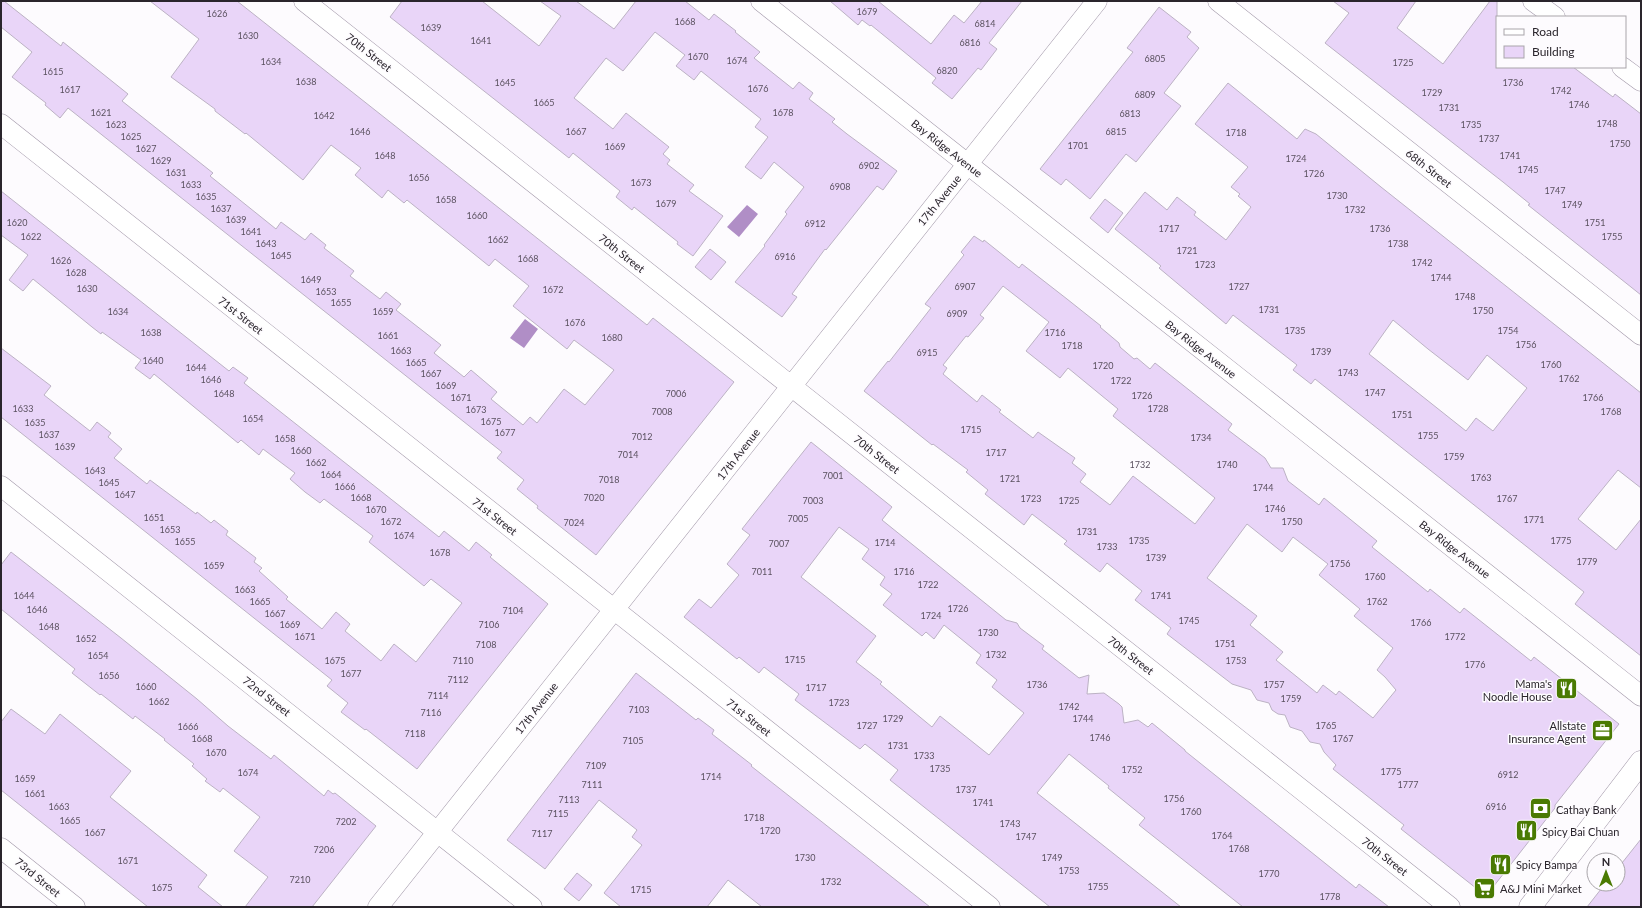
<svg xmlns="http://www.w3.org/2000/svg" width="1642" height="908" font-family="Lato,sans-serif">
  <rect width="100%" height="100%" fill="#fdfbfe"/>
  <path fill="#b08ec6" d="M747 205 758 214 739 237 727 227Z
    M525 319 538 329 524 348 510 338Z"/>
  <path fill="#e9d5f8" stroke="#bcb2c4" fill-rule="evenodd" d="M1 1H4L61 46 63 42 128 94 122 101 213 173 210 176 276 229 281 222 305 240 311 233 326 245 324 248 354 271 350 276 380 299 386 292 401 304 396 310 441 345 434 353 464 377 471 370 497 392 491 399 523 425 530 417 537 423 564 389 585 405 614 370 574 340 567 349 513 306 529 286 495 259 489 266 407 200 404 203 388 190 382 198 355 175 361 168 331 145 303 180 246 133 245 134 215 111V109L171 77 199 39 150 1H237L647 325 653 318 734 382 596 555 537 508 538 506 517 489 524 480 497 458 502 452 68 108 60 118 45 105 46 103 12 77 32 52 1 27Z
    M402 1H482L539 46 561 16 540 1H576L614 29 636 1H685L709 20 714 14 736 31 735 32 760 52 754 58 793 89 799 82 813 93 809 99 835 119 832 122 847 134 897 171 883 190 877 186 826 250 825 249 792 294 797 297 782 317 735 282 765 246 764 245 787 214 785 212 804 187 774 162 761 179 745 167 768 137 755 127 761 119 701 71 694 80 676 66 685 55 655 32 623 71 606 58 574 98 613 129 626 113 669 147 663 154 670 160 667 164 694 185 689 191 723 216 693 256 677 244 678 242 634 207 632 210 616 197 620 191 573 153 569 158 390 17Z
    M830 1H878L931 44 954 15 964 23 982 1H1022L989 43 997 49 981 70 978 68 952 99 932 83 936 78 903 51 871 25 870 26 862 20 858 25Z
    M1333 1H1416L1397 28 1443 64 1490 1H1497V67H1573L1613 97 1615 94 1641 114V295L1528 205 1530 204 1503 182 1325 43 1349 13Z
    M1159 7 1191 32 1187 37 1199 48 1164 93 1181 106 1136 162 1126 154 1090 199 1066 179 1061 185 1040 169 1133 52 1127 48Z
    M1228 83 1297 139 1305 129 1316 134 1381 187 1641 393V488L1618 470 1578 519 1616 550 1641 519V656L1575 604 1584 592 1315 379 1311 384 1293 370 1297 365 1233 315 1226 324 1159 268 1161 266 1115 229 1145 192 1167 210 1177 197 1196 212 1194 215 1226 240 1251 207 1238 196 1240 194 1231 187 1248 167 1195 124ZM1393 320 1428 349 1468 380 1487 355 1527 388 1493 431 1476 418 1466 431 1369 354Z
    M1 191 229 371 233 367 248 378 244 383 439 537 444 531 469 551 476 542 492 555 490 557 548 604 417 769 366 729 365 730 341 712 348 703 327 686 332 680 1 417V348L51 386 44 395 90 431 97 422 111 433 108 437 122 449 114 458 147 484 150 480 196 514 197 512 211 523 214 520 228 531 226 535 256 558 254 562 262 568 259 571 288 597 286 599 322 629 336 612 350 624 345 631 381 661 394 644 416 662 462 603 431 579 424 586 369 542 373 536 324 499 320 503 305 492 290 479 295 473 263 449 259 455 241 440 238 443 154 374 150 379 135 368 141 360 102 332 101 334 92 327 33 279 23 291 9 280 28 255 1 235Z
    M1105 199 1123 213 1108 233 1090 218Z
    M974 236 983 242 984 240 1019 268 1022 264 1067 299 1101 326 1100 327 1119 343 1120 347 1134 359 1137 358 1150 369 1155 363 1232 424 1228 430 1265 458 1271 468H1283L1288 481 1319 505 1324 498 1377 541 1372 547 1428 592 1430 589 1460 613 1464 608 1531 661 1534 657 1619 724 1555 805V808L1486 896 1401 829 1404 825 1333 769 1336 765 1324 752 1320 744 1310 742 1302 731 1290 727 1285 715 1278 714 1272 710 1269 703 1257 700 1251 690 1232 684 1167 634 1171 628 1135 600 1142 591 1107 563 1100 572 1064 544 1067 541 1032 514 1024 525 985 494 988 490 966 472 968 470 933 444 932 445 864 391 888 361 889 362 931 308 925 304 964 255 961 252ZM1003 286 1049 322 1026 351 1060 378 1068 368 1118 409 1113 416 1215 498 1195 524 1133 476 1110 505 1080 482 1086 474 1072 463 1075 458 1038 432 1033 438 999 412 1001 410 982 395 977 402 943 374 947 368 943 365 966 336 968 337 984 318 980 315ZM1247 524 1282 552 1293 537 1328 564 1319 575 1360 609 1354 616 1393 648 1377 670 1385 677 1396 690 1373 718 1339 691 1336 695 1323 685 1317 693 1276 660 1283 652 1250 625 1257 616 1207 578Z
    M710 249 726 262 711 280 695 267Z
    M811 442 892 507 882 520 1006 620 1017 623 1020 628 1044 646 1042 649 1079 678 1089 675 1087 694 1104 693 1119 704 1122 707 1124 723 1138 720 1148 727 1152 723 1185 750V751L1356 888 1359 884 1389 907H1243L1139 825 1145 818 1108 788 1109 786 1069 754 1037 793 1181 907H1050L890 780 898 770 879 755 865 744 860 749 795 700 799 694 764 667 759 673 739 657 737 659 684 617 699 599 711 608 739 575 727 564 750 535 742 529ZM839 527 869 549 862 559 885 577 880 585 892 594 883 605 922 636 926 632 934 639 944 625 981 655 976 663 997 680 992 687 1024 713 989 755 940 716 932 727 880 684 882 682 856 662 876 636 801 577Z
    M11 552 121 638 197 699 228 726 271 759 274 755 324 796 328 790 333 794 335 793 376 826 312 907H245L268 877 234 851 260 817 223 788 220 792 205 781 207 779 192 766 194 764 164 740 165 739 135 716 133 719 101 694 100 695 72 673 75 669 1 609V565Z
    M636 673 696 720 698 718 714 730 712 734 752 765 751 766 930 907H762L728 880 707 907H621L604 893 642 845 632 837 637 830 599 800 545 869 507 840Z
    M11 709 45 734 60 714 131 771 110 797 207 875 198 887 223 907H148L1 790V722Z
    M1641 839V907H1587L1605 884H1618V868Z
    M577 873 592 885 579 901 564 889Z"/>
  <g fill="none" stroke-linecap="round" stroke-linejoin="round">
    <defs>
      <path id="minor" d="M304 1 1450 907
        M761 1 1641 696
        M1218 1 1641 335
        M1533 1 1555 17
        M1622 67 1641 81
        M1 124 990 907
        M1 486 532 907
        M1 848 75 907
        M378 907 1097 1"/>
      <path id="tertiary" d="M1530 907 1641 762"/>
    </defs>
    <use href="#minor" stroke="#a197a8" stroke-width="21"/>
    <use href="#tertiary" stroke="#a197a8" stroke-width="23"/>
    <use href="#minor" stroke="#fff" stroke-width="20"/>
    <use href="#tertiary" stroke="#fff" stroke-width="22"/>
  </g>
  <defs>
    <symbol id="restaurant-square" viewBox="-11 -11 22 22"><rect x="-9" y="-9" width="18" height="18" rx="4" fill="#4a7a02" stroke="#fdfbfe"/><path d="M-5-6h1v4h1v-4h1v4h1v-4h1v5L-1.5 .5V6h-2V.5L-5-1ZM5-6V6H3V1.5H1.5Q1.5-4 5-6Z" fill="#fff"/></symbol>
    <symbol id="office-square" viewBox="-11 -11 22 22"><rect x="-9" y="-9" width="18" height="18" rx="4" fill="#4a7a02" stroke="#fdfbfe"/><path d="M-6-3h4V-5.5h4V-3h4V5H-6ZM-1-4.5V-3h2v-1.5ZM-6 0V1H6V0Z" fill="#fff"/></symbol>
    <symbol id="bank-square" viewBox="-11 -11 22 22"><rect x="-9" y="-9" width="18" height="18" rx="4" fill="#4a7a02" stroke="#fdfbfe"/><path d="M-6-4H6V4H-6ZM0-2.3a2.3 2.3 0 1 0 0 4.6a2.3 2.3 0 1 0 0-4.6Z" fill="#fff"/></symbol>
    <symbol id="supermarket-square" viewBox="-11 -11 22 22"><rect x="-9" y="-9" width="18" height="18" rx="4" fill="#4a7a02" stroke="#fdfbfe"/><path d="M-6-5.5h2.5l.6 2H6L4.5 2H-2.5L-4.4-4H-6ZM-1.5 3.2a1.3 1.3 0 1 0 .1 0ZM3 3.2a1.3 1.3 0 1 0 .1 0Z" fill="#fff"/></symbol>
  </defs>
  <g fill-rule="evenodd">
    <use href="#restaurant-square" x="1554" y="676" width="25" height="25"/>
    <use href="#office-square" x="1590" y="718" width="25" height="25"/>
    <use href="#bank-square" x="1528" y="796" width="25" height="25"/>
    <use href="#restaurant-square" x="1514" y="818" width="25" height="25"/>
    <use href="#restaurant-square" x="1488" y="852" width="25" height="25"/>
    <use href="#supermarket-square" x="1472" y="876" width="25" height="25"/>
  </g>
  <g text-anchor="middle" dominant-baseline="central" stroke-width="3" stroke-linejoin="round" paint-order="stroke">
    <g font-size="9" fill="#5a515f">
      <text x="867" y="11">1679</text>
      <text x="217" y="13">1626</text>
      <text x="685" y="21">1668</text>
      <text x="985" y="23">6814</text>
      <text x="431" y="27">1639</text>
      <text x="248" y="35">1630</text>
      <text x="481" y="40">1641</text>
      <text x="970" y="42">6816</text>
      <text x="698" y="56">1670</text>
      <text x="1155" y="58">6805</text>
      <text x="737" y="60">1674</text>
      <text x="271" y="61">1634</text>
      <text x="1403" y="62">1725</text>
      <text x="947" y="70">6820</text>
      <text x="53" y="71">1615</text>
      <text x="306" y="81">1638</text>
      <text x="505" y="82">1645</text>
      <text x="1513" y="82">1736</text>
      <text x="758" y="88">1676</text>
      <text x="70" y="89">1617</text>
      <text x="1561" y="90">1742</text>
      <text x="1432" y="92">1729</text>
      <text x="1145" y="94">6809</text>
      <text x="544" y="102">1665</text>
      <text x="1579" y="104">1746</text>
      <text x="1449" y="107">1731</text>
      <text x="101" y="112">1621</text>
      <text x="783" y="112">1678</text>
      <text x="1130" y="113">6813</text>
      <text x="324" y="115">1642</text>
      <text x="1607" y="123">1748</text>
      <text x="116" y="124">1623</text>
      <text x="1471" y="124">1735</text>
      <text x="360" y="131">1646</text>
      <text x="576" y="131">1667</text>
      <text x="1116" y="131">6815</text>
      <text x="1236" y="132">1718</text>
      <text x="131" y="136">1625</text>
      <text x="1489" y="138">1737</text>
      <text x="1620" y="143">1750</text>
      <text x="1078" y="145">1701</text>
      <text x="615" y="146">1669</text>
      <text x="146" y="148">1627</text>
      <text x="385" y="155">1648</text>
      <text x="1510" y="155">1741</text>
      <text x="1296" y="158">1724</text>
      <text x="161" y="160">1629</text>
      <text x="869" y="165">6902</text>
      <text x="1528" y="169">1745</text>
      <text x="176" y="172">1631</text>
      <text x="1314" y="173">1726</text>
      <text x="419" y="177">1656</text>
      <text x="641" y="182">1673</text>
      <text x="191" y="184">1633</text>
      <text x="840" y="186">6908</text>
      <text x="1555" y="190">1747</text>
      <text x="1337" y="195">1730</text>
      <text x="206" y="196">1635</text>
      <text x="446" y="199">1658</text>
      <text x="666" y="203">1679</text>
      <text x="1572" y="204">1749</text>
      <text x="221" y="208">1637</text>
      <text x="1355" y="209">1732</text>
      <text x="477" y="215">1660</text>
      <text x="236" y="219">1639</text>
      <text x="17" y="222">1620</text>
      <text x="1595" y="222">1751</text>
      <text x="815" y="223">6912</text>
      <text x="1169" y="228">1717</text>
      <text x="1380" y="228">1736</text>
      <text x="251" y="231">1641</text>
      <text x="31" y="236">1622</text>
      <text x="1612" y="236">1755</text>
      <text x="498" y="239">1662</text>
      <text x="266" y="243">1643</text>
      <text x="1398" y="243">1738</text>
      <text x="1187" y="250">1721</text>
      <text x="281" y="255">1645</text>
      <text x="785" y="256">6916</text>
      <text x="528" y="258">1668</text>
      <text x="61" y="260">1626</text>
      <text x="1422" y="262">1742</text>
      <text x="1205" y="264">1723</text>
      <text x="76" y="272">1628</text>
      <text x="1441" y="277">1744</text>
      <text x="311" y="279">1649</text>
      <text x="965" y="286">6907</text>
      <text x="1239" y="286">1727</text>
      <text x="87" y="288">1630</text>
      <text x="553" y="289">1672</text>
      <text x="326" y="291">1653</text>
      <text x="1465" y="296">1748</text>
      <text x="341" y="302">1655</text>
      <text x="1269" y="309">1731</text>
      <text x="1483" y="310">1750</text>
      <text x="118" y="311">1634</text>
      <text x="383" y="311">1659</text>
      <text x="957" y="313">6909</text>
      <text x="575" y="322">1676</text>
      <text x="1295" y="330">1735</text>
      <text x="1508" y="330">1754</text>
      <text x="151" y="332">1638</text>
      <text x="1055" y="332">1716</text>
      <text x="388" y="335">1661</text>
      <text x="612" y="337">1680</text>
      <text x="1526" y="344">1756</text>
      <text x="1072" y="345">1718</text>
      <text x="401" y="350">1663</text>
      <text x="1321" y="351">1739</text>
      <text x="927" y="352">6915</text>
      <text x="153" y="360">1640</text>
      <text x="416" y="362">1665</text>
      <text x="1551" y="364">1760</text>
      <text x="1103" y="365">1720</text>
      <text x="196" y="367">1644</text>
      <text x="1348" y="372">1743</text>
      <text x="431" y="373">1667</text>
      <text x="1569" y="378">1762</text>
      <text x="211" y="379">1646</text>
      <text x="1121" y="380">1722</text>
      <text x="446" y="385">1669</text>
      <text x="1375" y="392">1747</text>
      <text x="224" y="393">1648</text>
      <text x="676" y="393">7006</text>
      <text x="1142" y="395">1726</text>
      <text x="461" y="397">1671</text>
      <text x="1593" y="397">1766</text>
      <text x="23" y="408">1633</text>
      <text x="1158" y="408">1728</text>
      <text x="476" y="409">1673</text>
      <text x="662" y="411">7008</text>
      <text x="1611" y="411">1768</text>
      <text x="1402" y="414">1751</text>
      <text x="253" y="418">1654</text>
      <text x="491" y="421">1675</text>
      <text x="35" y="422">1635</text>
      <text x="971" y="429">1715</text>
      <text x="505" y="432">1677</text>
      <text x="49" y="434">1637</text>
      <text x="1428" y="435">1755</text>
      <text x="642" y="436">7012</text>
      <text x="1201" y="437">1734</text>
      <text x="285" y="438">1658</text>
      <text x="65" y="446">1639</text>
      <text x="301" y="450">1660</text>
      <text x="996" y="452">1717</text>
      <text x="628" y="454">7014</text>
      <text x="1454" y="456">1759</text>
      <text x="316" y="462">1662</text>
      <text x="1140" y="464">1732</text>
      <text x="1227" y="464">1740</text>
      <text x="95" y="470">1643</text>
      <text x="331" y="474">1664</text>
      <text x="833" y="475">7001</text>
      <text x="1481" y="477">1763</text>
      <text x="1010" y="478">1721</text>
      <text x="609" y="479">7018</text>
      <text x="109" y="482">1645</text>
      <text x="345" y="486">1666</text>
      <text x="1263" y="487">1744</text>
      <text x="125" y="494">1647</text>
      <text x="361" y="497">1668</text>
      <text x="594" y="497">7020</text>
      <text x="1031" y="498">1723</text>
      <text x="1507" y="498">1767</text>
      <text x="813" y="500">7003</text>
      <text x="1069" y="500">1725</text>
      <text x="1275" y="508">1746</text>
      <text x="376" y="509">1670</text>
      <text x="154" y="517">1651</text>
      <text x="798" y="518">7005</text>
      <text x="1534" y="519">1771</text>
      <text x="391" y="521">1672</text>
      <text x="1292" y="521">1750</text>
      <text x="574" y="522">7024</text>
      <text x="170" y="529">1653</text>
      <text x="1087" y="531">1731</text>
      <text x="404" y="535">1674</text>
      <text x="1139" y="540">1735</text>
      <text x="1561" y="540">1775</text>
      <text x="185" y="541">1655</text>
      <text x="885" y="542">1714</text>
      <text x="779" y="543">7007</text>
      <text x="1107" y="546">1733</text>
      <text x="440" y="552">1678</text>
      <text x="1156" y="557">1739</text>
      <text x="1587" y="561">1779</text>
      <text x="1340" y="563">1756</text>
      <text x="214" y="565">1659</text>
      <text x="762" y="571">7011</text>
      <text x="904" y="571">1716</text>
      <text x="1375" y="576">1760</text>
      <text x="928" y="584">1722</text>
      <text x="245" y="589">1663</text>
      <text x="24" y="595">1644</text>
      <text x="1161" y="595">1741</text>
      <text x="260" y="601">1665</text>
      <text x="1377" y="601">1762</text>
      <text x="958" y="608">1726</text>
      <text x="37" y="609">1646</text>
      <text x="513" y="610">7104</text>
      <text x="275" y="613">1667</text>
      <text x="931" y="615">1724</text>
      <text x="1189" y="620">1745</text>
      <text x="1421" y="622">1766</text>
      <text x="290" y="624">1669</text>
      <text x="489" y="624">7106</text>
      <text x="49" y="626">1648</text>
      <text x="988" y="632">1730</text>
      <text x="305" y="636">1671</text>
      <text x="1455" y="636">1772</text>
      <text x="86" y="638">1652</text>
      <text x="1225" y="643">1751</text>
      <text x="486" y="644">7108</text>
      <text x="996" y="654">1732</text>
      <text x="98" y="655">1654</text>
      <text x="795" y="659">1715</text>
      <text x="335" y="660">1675</text>
      <text x="463" y="660">7110</text>
      <text x="1236" y="660">1753</text>
      <text x="1475" y="664">1776</text>
      <text x="351" y="673">1677</text>
      <text x="109" y="675">1656</text>
      <text x="458" y="679">7112</text>
      <text x="1037" y="684">1736</text>
      <text x="1274" y="684">1757</text>
      <text x="146" y="686">1660</text>
      <text x="816" y="687">1717</text>
      <text x="438" y="695">7114</text>
      <text x="1291" y="698">1759</text>
      <text x="159" y="701">1662</text>
      <text x="839" y="702">1723</text>
      <text x="1069" y="706">1742</text>
      <text x="639" y="709">7103</text>
      <text x="431" y="712">7116</text>
      <text x="893" y="718">1729</text>
      <text x="1083" y="718">1744</text>
      <text x="867" y="725">1727</text>
      <text x="1326" y="725">1765</text>
      <text x="188" y="726">1666</text>
      <text x="415" y="733">7118</text>
      <text x="1100" y="737">1746</text>
      <text x="202" y="738">1668</text>
      <text x="1343" y="738">1767</text>
      <text x="633" y="740">7105</text>
      <text x="898" y="745">1731</text>
      <text x="216" y="752">1670</text>
      <text x="924" y="755">1733</text>
      <text x="596" y="765">7109</text>
      <text x="940" y="768">1735</text>
      <text x="1132" y="769">1752</text>
      <text x="1391" y="771">1775</text>
      <text x="248" y="772">1674</text>
      <text x="1508" y="774">6912</text>
      <text x="711" y="776">1714</text>
      <text x="25" y="778">1659</text>
      <text x="592" y="784">7111</text>
      <text x="1408" y="784">1777</text>
      <text x="966" y="789">1737</text>
      <text x="35" y="793">1661</text>
      <text x="1174" y="798">1756</text>
      <text x="569" y="799">7113</text>
      <text x="983" y="802">1741</text>
      <text x="59" y="806">1663</text>
      <text x="1496" y="806">6916</text>
      <text x="1191" y="811">1760</text>
      <text x="558" y="813">7115</text>
      <text x="754" y="817">1718</text>
      <text x="70" y="820">1665</text>
      <text x="346" y="821">7202</text>
      <text x="1010" y="823">1743</text>
      <text x="770" y="830">1720</text>
      <text x="95" y="832">1667</text>
      <text x="542" y="833">7117</text>
      <text x="1222" y="835">1764</text>
      <text x="1026" y="836">1747</text>
      <text x="1239" y="848">1768</text>
      <text x="324" y="849">7206</text>
      <text x="805" y="857">1730</text>
      <text x="1052" y="857">1749</text>
      <text x="128" y="860">1671</text>
      <text x="1069" y="870">1753</text>
      <text x="1269" y="873">1770</text>
      <text x="300" y="879">7210</text>
      <text x="831" y="881">1732</text>
      <text x="1098" y="886">1755</text>
      <text x="162" y="887">1675</text>
      <text x="641" y="889">1715</text>
      <text x="1330" y="896">1778</text>
    </g>
    <g font-size="11" fill="#2a252c" stroke="#fdfbfe">
      <text transform="translate(369 52) rotate(38)">70th Street</text>
      <text transform="translate(947 148) rotate(38)">Bay Ridge Avenue</text>
      <text transform="translate(1429 168) rotate(38)">68th Street</text>
      <text transform="translate(939 200) rotate(-51)">17th Avenue</text>
      <text transform="translate(622 253) rotate(38)">70th Street</text>
      <text transform="translate(241 315) rotate(38)">71st Street</text>
      <text transform="translate(1201 349) rotate(38)">Bay Ridge Avenue</text>
      <text transform="translate(738 454) rotate(-52)">17th Avenue</text>
      <text transform="translate(877 454) rotate(38)">70th Street</text>
      <text transform="translate(495 516) rotate(38)">71st Street</text>
      <text transform="translate(1455 549) rotate(38)">Bay Ridge Avenue</text>
      <text transform="translate(1131 655) rotate(38)">70th Street</text>
      <text transform="translate(267 696) rotate(38)">72nd Street</text>
      <text transform="translate(536 708) rotate(-52)">17th Avenue</text>
      <text transform="translate(749 717) rotate(38)">71st Street</text>
      <text transform="translate(1385 856) rotate(38)">70th Street</text>
      <text transform="translate(38 877) rotate(39)">73rd Street</text>
    </g>
    <g font-size="11" fill="#2a252c" stroke="#fdfbfe" text-anchor="start">
      <text x="1552" y="683" text-anchor="end">Mama's<tspan x="1552" dy="13">Noodle House</tspan></text>
      <text x="1586" y="725" text-anchor="end">Allstate<tspan x="1586" dy="13">Insurance Agent</tspan></text>
      <text x="1556" y="809">Cathay Bank</text>
      <text x="1542" y="831">Spicy Bai Chuan</text>
      <text x="1516" y="864">Spicy Bampa</text>
      <text x="1500" y="888">A&amp;J Mini Market</text>
    </g>
  </g>
  <rect width="1642" height="908" fill="none" stroke="#2a252c" stroke-width="4"/>
  <rect x="1496" y="16" width="130" height="52" fill="#fdfbfe" stroke="#a9a5aa"/>
  <rect x="1504" y="29" width="20" height="6" fill="#ffffff" stroke="#a9a5aa"/>
  <text x="1532" y="36" font-size="12" fill="#2a252c">Road</text>
  <rect x="1504" y="46" width="20" height="12" fill="#e9d5f8" stroke="#a9a5aa"/>
  <text x="1532" y="56" font-size="12" fill="#2a252c">Building</text>
  <g transform="translate(1606 872)"><circle r="19" fill="#fdfbfe" stroke="#a9a5aa"/>
  <path d="M0-3L7 15L0 10L-7 15Z" fill="#4a7a02"/>
  <text y="-6" font-size="11" font-weight="bold" text-anchor="middle" fill="#2a252c">N</text>
  </g>
</svg>
